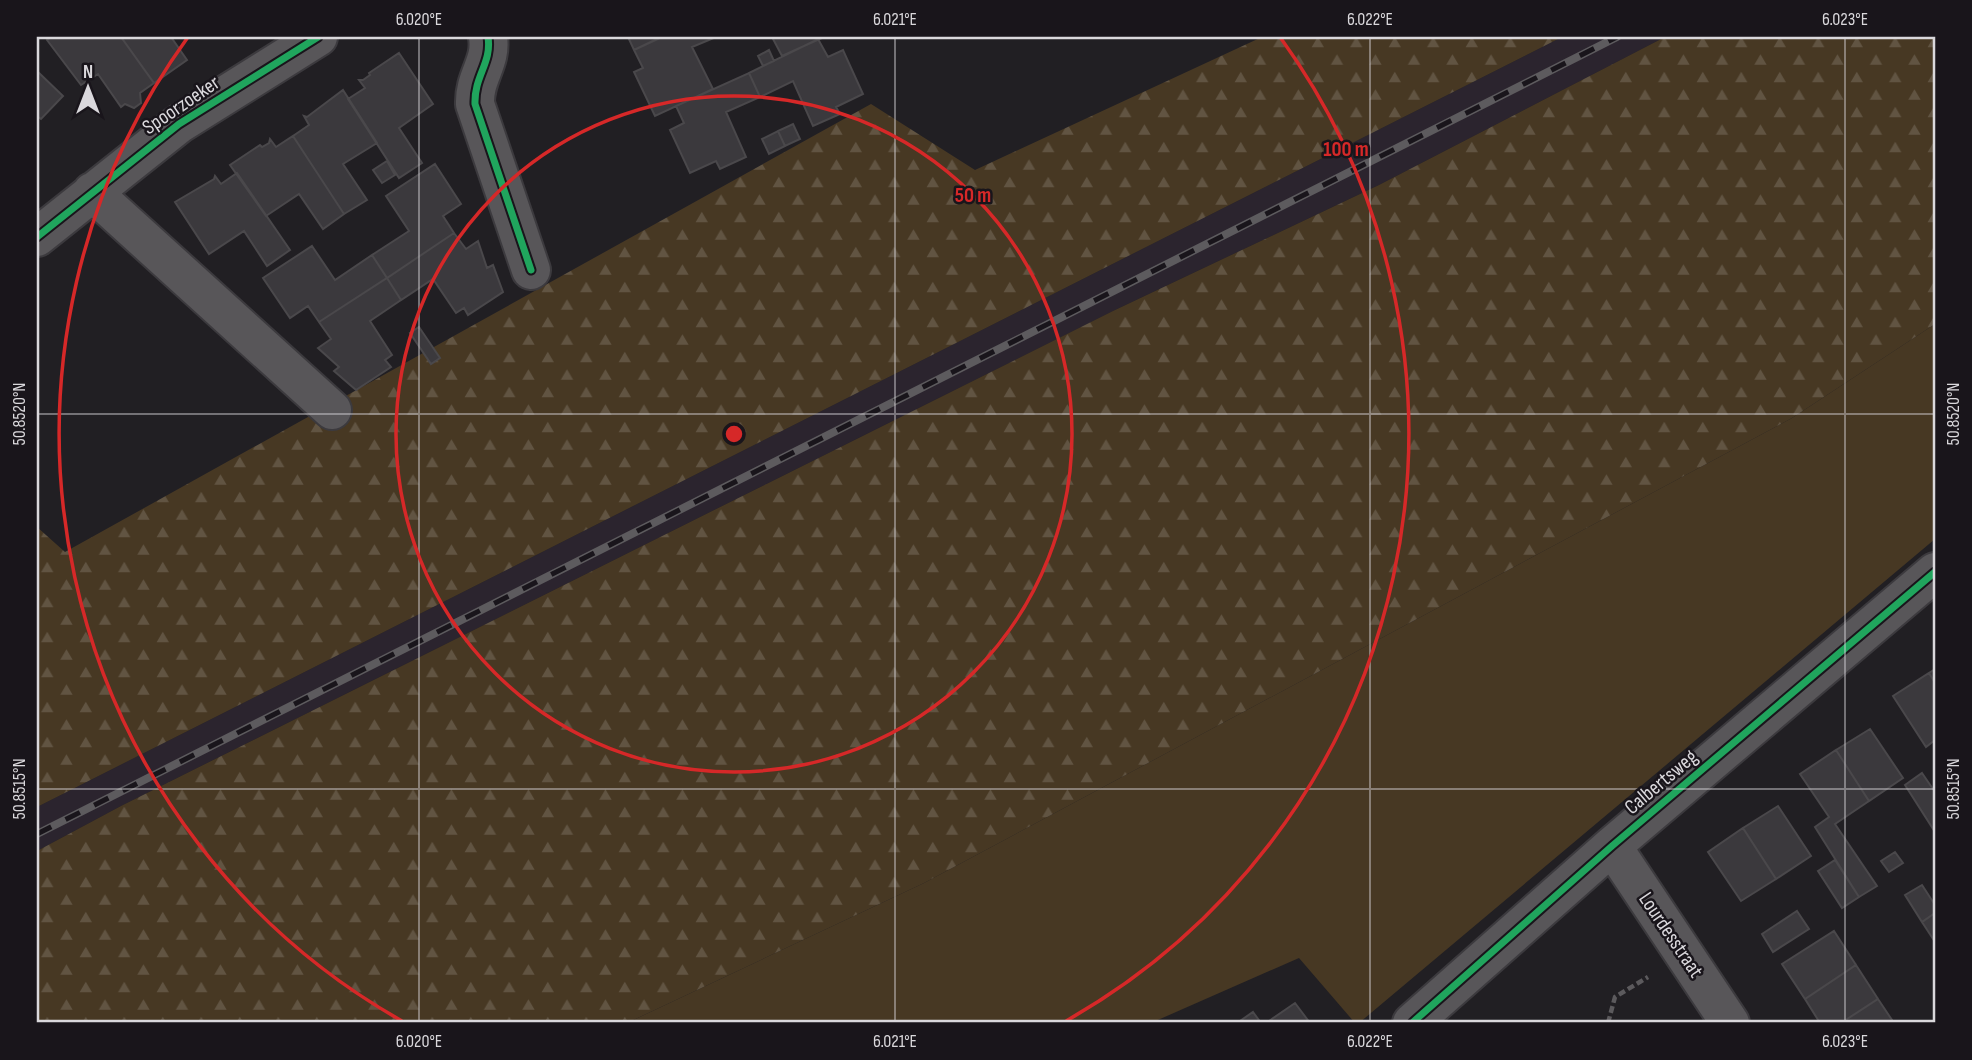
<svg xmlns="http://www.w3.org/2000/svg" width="1972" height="1060" font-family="'Sofia Sans Condensed',sans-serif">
  <defs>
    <pattern id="forest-firs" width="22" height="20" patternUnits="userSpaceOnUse" patternTransform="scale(1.75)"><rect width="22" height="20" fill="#473823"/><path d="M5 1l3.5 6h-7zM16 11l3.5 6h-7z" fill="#615442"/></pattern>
  </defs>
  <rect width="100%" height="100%" fill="#211f23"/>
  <path fill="#2b242e" d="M1562 37H1665L1379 185 1113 311 121 806 37 851V807Z"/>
  <path fill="#473823" d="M1935 324V539L1359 1023H1355L1299 958 1151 1023H627L924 883 1792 418Z"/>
  <path fill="url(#forest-firs)" d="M1262 37H1562L37 807V527L65 552 871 104 975 170Z
    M1665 37H1935V324L1792 418 924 883 627 1023H37V851L121 806 1113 311 1379 185Z"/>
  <path fill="#3b393d" stroke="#4a484b" stroke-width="2" d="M51 37H121L154 83 140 93 141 103 134 108 125 104 121 107 98 74 81 85 47 40Z
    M121 37H171L187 60 154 83Z
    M628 37H658L659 38 634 50Z
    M662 37H716L692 47 713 89 655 116 634 72 643 68 634 50Z
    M772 37H824L782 56Z
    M818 39 828 57 843 50 863 94 836 107 840 114 813 126 793 81 760 97 749 73Z
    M769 50 774 61 763 66 758 56Z
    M399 53 433 104 399 128 422 163 399 178 348 99 365 88 359 80H363L370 75 369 73Z
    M37 71 63 96 41 119 37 116Z
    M749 73 760 97 726 112 746 157 720 169 716 161 690 173 670 130 684 123 676 106Z
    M343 90 377 143 343 164 367 200 344 214 293 136 309 125 304 116 307 117Z
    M793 124 800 139 785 146 778 131Z
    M778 131 785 146 769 154 762 139Z
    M293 136 344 214 323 229 299 194 266 216 230 165 260 145 262 147 269 143 270 139 276 147Z
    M387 161 395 175 382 183 373 170Z
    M435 164 461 204 443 216 454 233 387 278 372 255 409 231 386 196Z
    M237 173 290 250 267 266 244 231 209 254 175 202 214 179 215 176 221 184Z
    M454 233 466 249 478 241 487 268 493 265 503 292 468 315 464 308 456 313 433 279 401 300 387 278Z
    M312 246 335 280 372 255 387 278 319 322 308 306 290 318 263 278Z
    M387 278 401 300 370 321 392 355 385 360 391 367 356 390 334 371 339 367 318 348 331 339 319 322Z
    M419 327 440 358 431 364 410 333Z
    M1935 669V683L1929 673Z
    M1929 673 1935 683V740L1926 747 1893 696Z
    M1870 729 1903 778 1869 801 1836 750Z
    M1836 750 1869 801 1835 824 1877 886 1859 897 1815 827 1829 817 1800 774Z
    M1922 773 1935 792V832L1905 785Z
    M1778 806 1811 856 1776 879 1743 828Z
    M1743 828 1776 879 1741 901 1708 852Z
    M1895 852 1903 863 1889 872 1881 861Z
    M1835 860 1859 897 1842 908 1818 871Z
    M1922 885 1935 905V913L1922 922 1905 895Z
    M1797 911 1809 929 1773 952 1762 934Z
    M1935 913V942L1922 922Z
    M1834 931 1856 965 1805 999 1782 964Z
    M1856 965 1878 999 1841 1023H1820L1805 999Z
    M1878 999 1894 1023H1841Z
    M1295 1003 1310 1023H1266Z
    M1253 1012 1261 1023H1237Z"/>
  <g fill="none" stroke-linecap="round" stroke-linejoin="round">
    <defs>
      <path id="minor" d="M488 37C492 63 474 76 475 104L531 270
        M92 192 332 410
        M37 237 179 124 318 37
        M1612 846 1730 1023
        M1412 1023 1612 846 1935 572"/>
    </defs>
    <use href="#minor" stroke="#3c3a3e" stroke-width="42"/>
    <path stroke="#5c5a5d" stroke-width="4.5" stroke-dasharray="7 3.5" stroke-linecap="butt" d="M1608 1023 1615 997 1648 977"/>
    <use href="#minor" stroke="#585659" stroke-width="38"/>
    <defs>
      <path id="rail" d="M37 834 1617 37"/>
    </defs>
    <use href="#rail" stroke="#5d5b5e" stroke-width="8"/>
    <use href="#rail" stroke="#19151b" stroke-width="5" stroke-dasharray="16" stroke-linecap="butt"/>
    <defs>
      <path id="cycleway" d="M488 37C492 63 474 76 475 104L531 270
        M37 237 179 124 318 37
        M1412 1023 1612 846 1935 572"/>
    </defs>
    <use href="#cycleway" stroke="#19151b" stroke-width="11"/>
    <use href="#cycleway" stroke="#20a55d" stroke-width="7"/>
  </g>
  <path fill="none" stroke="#dad8dc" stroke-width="2" stroke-opacity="0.45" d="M419 37V1023M895 37V1023M1370 37V1023M1845 37V1023M37 38H1935M37 414H1935M37 789H1935"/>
  <g fill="none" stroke="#d62828" stroke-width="3.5">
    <circle cx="734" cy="434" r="338"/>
    <path d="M402 1021A675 675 0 0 1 188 37M1280 37A675 675 0 0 1 1066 1021"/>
  </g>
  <g text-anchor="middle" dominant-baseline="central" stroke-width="5" stroke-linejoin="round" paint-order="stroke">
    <g font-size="21" fill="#dad8dc" stroke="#19151b">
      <text transform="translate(181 105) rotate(-34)">Spoorzoeker</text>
      <text transform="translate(1661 782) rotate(-40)">Calbertsweg</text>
      <text transform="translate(1671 935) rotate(56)">Lourdesstraat</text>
    </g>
  </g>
  <circle cx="734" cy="434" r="10" fill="#d62828" stroke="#19151b" stroke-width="3.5"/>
  <g font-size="21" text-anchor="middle" font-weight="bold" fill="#d62828" stroke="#19151b" stroke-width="5" stroke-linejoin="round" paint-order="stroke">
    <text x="1346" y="156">100 m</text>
    <text x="973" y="202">50 m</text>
  </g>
  <rect width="1972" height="1060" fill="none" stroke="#19151b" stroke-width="77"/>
  <g transform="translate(88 88)" stroke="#19151b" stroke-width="5" paint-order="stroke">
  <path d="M0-5L12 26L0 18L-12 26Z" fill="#dad8dc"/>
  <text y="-10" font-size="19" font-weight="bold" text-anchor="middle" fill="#dad8dc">N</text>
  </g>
  <rect x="38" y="38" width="1896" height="983" fill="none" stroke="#dad8dc" stroke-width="2.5"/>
  <g font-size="18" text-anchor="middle" fill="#dad8dc">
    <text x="419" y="25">6.020°E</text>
    <text x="895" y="25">6.021°E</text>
    <text x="1370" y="25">6.022°E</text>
    <text x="1845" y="25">6.023°E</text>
    <text transform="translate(19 414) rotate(-90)" y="6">50.8520°N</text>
    <text transform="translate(1953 414) rotate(-90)" y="6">50.8520°N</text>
    <text transform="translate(19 789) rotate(-90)" y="6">50.8515°N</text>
    <text transform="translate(1953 789) rotate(-90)" y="6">50.8515°N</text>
    <text x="419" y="1047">6.020°E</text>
    <text x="895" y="1047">6.021°E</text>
    <text x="1370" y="1047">6.022°E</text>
    <text x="1845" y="1047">6.023°E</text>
  </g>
</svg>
